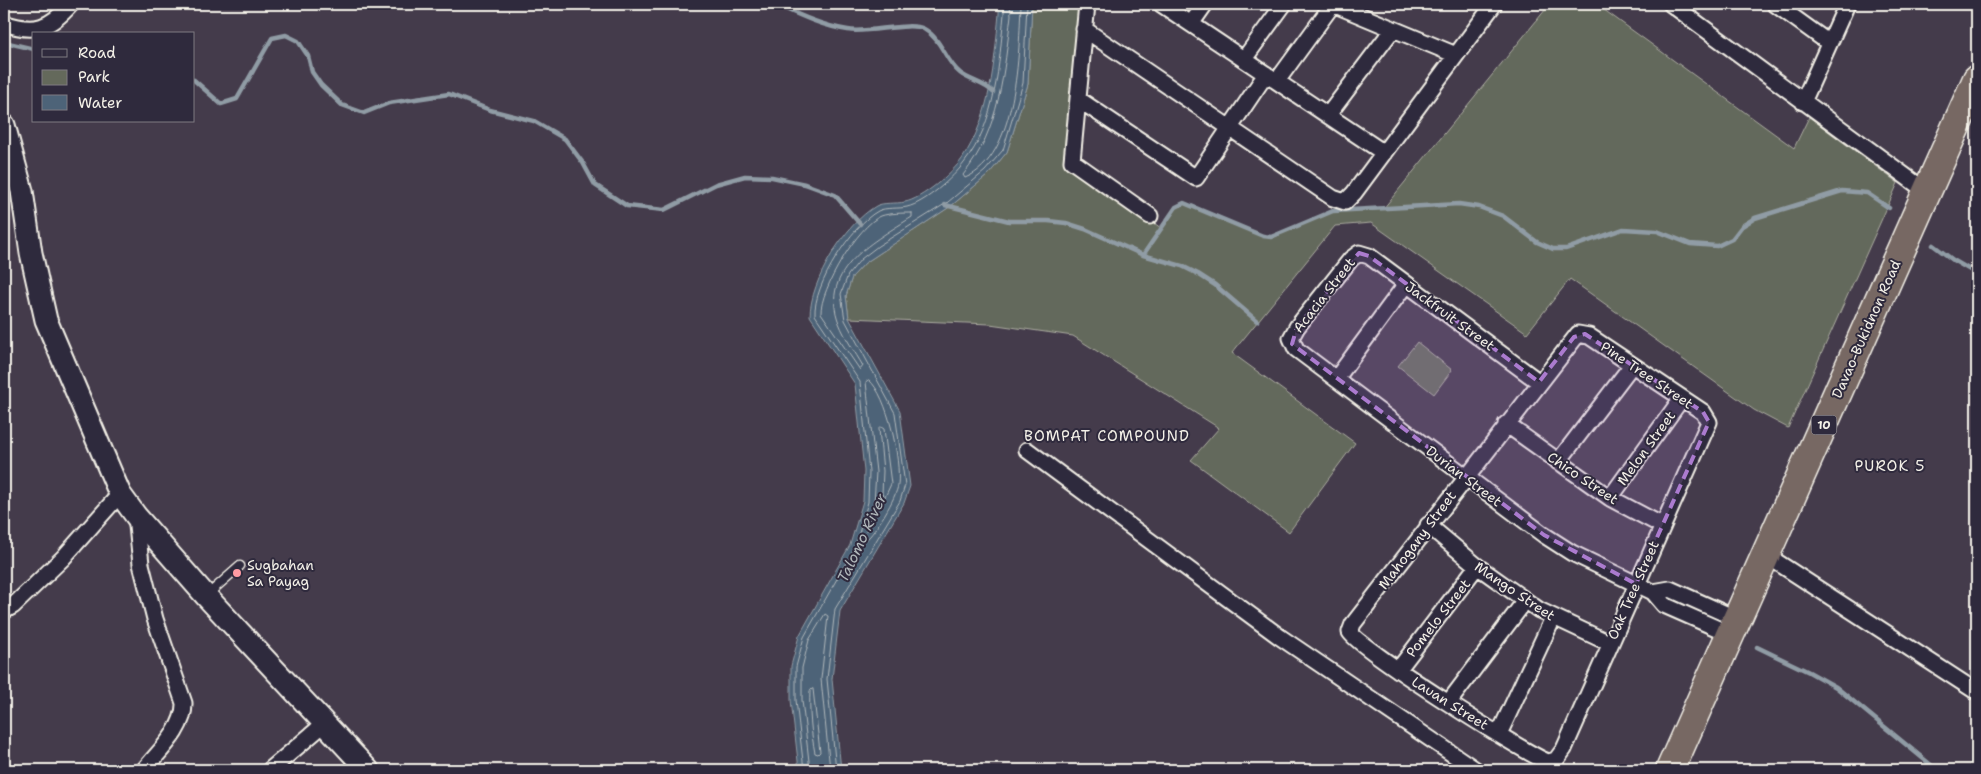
<svg xmlns="http://www.w3.org/2000/svg" width="1981" height="774" font-family="'Shantell Sans',sans-serif">
  <rect width="100%" height="100%" fill="#443b4b"/>
  <filter id="ink" filterUnits="userSpaceOnUse"><feTurbulence type="fractalNoise" baseFrequency=".02" numOctaves="2"/><feDisplacementMap in="SourceGraphic" scale="10" xChannelSelector="R" yChannelSelector="G"/><feConvolveMatrix kernelMatrix="1 2 1 2 8 2 1 2 1" color-interpolation-filters="sRGB"/></filter>
  <g filter="url(#ink)">
    <path fill="#64695b" stroke="#acada2" d="M1032 4H1082L1065 161 1161 228 1176 207 1184 203 1263 236 1271 237 1333 211 1383 209 1550 4H1596L1794 148 1809 117 1898 183 1788 428 1754 410 1570 279 1527 333 1371 223 1335 226 1232 353 1355 443 1289 532 1191 460 1219 428 1073 336 990 324 849 318 846 296 852 277 865 263 951 206 988 175 1007 152 1028 84Z
      M1417 342 1452 370 1434 394 1398 366Z"/>
    <path fill="#4d6378" stroke="#909ca5" d="M999 4H1032L1028 84 1007 152 988 175 951 206 865 263 852 277 846 296 849 318 900 411 910 486 904 503 840 611 832 679 841 770H799L791 700V666L799 636 850 545 863 501 864 471 855 384 810 316C810 281 845 224 876 206 883 202 896 204 905 202 922 199 952 173 962 159 991 116 994 63 999 14Z"/>
    <g fill="none" stroke-linecap="round" stroke-linejoin="round">
      <path stroke="#b1b8bb" stroke-width="1" d="M1010 4 1011 15C1004 71 1000 130 963 175L965 178C1018 157 1019 51 1021 4
        M912 213V217C876 240 818 269 839 323 845 338 855 352 863 366L860 370 821 313C820 290 858 225 881 216 889 213 904 213 912 213Z
        M869 380C888 396 901 460 898 485 897 496 875 533 866 540L864 538 874 503 876 472 866 382Z
        M881 427 884 429 891 484 885 497 882 494 883 471 879 429Z
        M813 689 820 752 818 754 815 753C811 733 809 711 810 691Z
        M804 770 796 700V667L804 637 855 547 868 502 869 472 860 382 815 315C813 285 852 225 878 211 885 207 899 209 907 207 925 203 953 178 964 163 996 123 999 64 1004 14V4
        M810 770 802 700V668L809 640 825 614 828 616 821 679 830 770
        M836 770 827 679 835 609 900 501 905 485 895 413 845 320 841 294 848 275 861 259 878 246 948 202 985 171 1003 150 1023 83 1027 4"/>
      <path stroke="#909ca5" stroke-width="4.5" d="M775 4C799 15 822 26 848 30 867 34 910 21 924 29 942 39 945 61 960 73 970 81 985 83 993 92
        M4 42 34 49
        M194 80 221 104 237 99 272 38 286 35 298 41 308 56 312 72 321 85 342 105 364 113 389 103 449 94 490 110 534 121 565 139 583 163 595 185 627 206 664 210 716 184 745 176 772 177 805 184 835 195 860 224
        M945 205 1009 221H1048L1066 223 1085 229 1143 255 1182 266 1198 274 1215 285 1257 321
        M1933 245 1953 260 1977 274
        M1143 255 1176 207 1184 203 1263 236 1271 237 1333 211 1459 204 1479 207 1503 216 1537 242 1553 249H1566L1623 229 1657 231 1690 244 1717 246 1732 239 1742 226 1755 218 1842 191 1867 193 1889 208
        M1757 647 1809 672 1836 687 1937 770"/>
      <defs>
        <path id="lane" d="M206 596 240 566"/>
        <path id="street" d="M1087 4 1072 161 1150 216
          M1161 4 1384 153
          M1333 4 1456 55
          M1671 4 1927 192
          M1775 4 1829 43
          M4 23C35 34 50 28 71 4
          M1191 24 1205 4
          M1084 29 1333 198 1345 202 1354 193 1494 4
          M1244 59 1284 4
          M1277 81 1333 4
          M1078 99 1196 178 1266 74
          M1803 102 1847 4
          M1328 115 1393 29
          M1578 334 1589 336 1703 412 1709 422 1564 749 1556 760 1548 762C1525 754 1357 647 1350 632L1353 624Z
          M1336 379 1406 284
          M1539 382 1369 256 1359 253 1351 259 1297 327 1291 338 1296 349 1544 535 1572 553 1653 592 1664 605 1730 634
          M1506 424 1610 498 1663 526
          M1027 450 1280 637 1476 770
          M1558 462 1632 365
          M1610 498 1682 398
          M136 516 141 564 155 619 184 703C185 729 158 752 144 770
          M1428 525 1477 566 1539 610 1609 643
          M1766 555 1977 692
          M1653 592 1670 589 1737 619
          M4 611 13 606 63 558 120 494
          M1398 670 1477 566
          M1449 702 1525 601
          M1499 734 1553 618
          M270 770 324 724"/>
        <path id="secondary" d="M4 125 22 191 31 253 46 320 120 494 136 516 206 596 368 770"/>
        <path id="highway" d="M1670 770 1977 79"/>
      </defs>
      <use href="#lane" stroke="#f4f1e8" stroke-width="11"/>
      <use href="#street" stroke="#f4f1e8" stroke-width="19"/>
      <use href="#secondary" stroke="#f4f1e8" stroke-width="25"/>
      <use href="#highway" stroke="#f4f1e8" stroke-width="31"/>
      <use href="#lane" stroke="#2f2a3d" stroke-width="8"/>
      <use href="#street" stroke="#2f2a3d" stroke-width="15"/>
      <use href="#secondary" stroke="#2f2a3d" stroke-width="21"/>
      <use href="#highway" stroke="#776864" stroke-width="28"/>
    </g>
  </g>
  <path fill="#ab7bcf" fill-opacity="0.2" stroke="#ab7bcf" stroke-width="4" stroke-dasharray="10 6" stroke-linejoin="round" d="M1359 253 1369 256 1539 382 1574 337 1585 334 1703 412 1709 422 1636 584 1544 535 1292 344 1297 327Z"/>
  <circle fill="#ff9aa2" stroke="#2f2a3d" stroke-width="2" cx="237" cy="573" r="5"/>
  <g text-anchor="middle" dominant-baseline="central" stroke-width="4" stroke-linejoin="round" paint-order="stroke">
    <rect fill="#2f2a3d" stroke="#b9b5b5" stroke-width="1" x="1811.5" y="415.5" width="25" height="19" rx="4"/>
    <g font-size="12" font-weight="bold" fill="#f4f1e8">
      <text x="1824" y="425">10</text>
    </g>
    <g font-size="14" fill="#f4f1e8" stroke="#2f2a3d">
      <text transform="translate(1324 295) rotate(-52)">Acacia Street</text>
      <text transform="translate(1450 316) rotate(36)">Jackfruit Street</text>
      <text transform="translate(1866 329) rotate(-66)">Davao-Bukidnon Road</text>
      <text transform="translate(1647 375) rotate(34)">Pine Tree Street</text>
      <text transform="translate(1646 448) rotate(-54)">Melon Street</text>
      <text transform="translate(1464 476) rotate(37)">Durian Street</text>
      <text transform="translate(1583 478) rotate(34)">Chico Street</text>
      <text transform="translate(1417 540) rotate(-53)">Mahogany Street</text>
      <text transform="translate(1633 590) rotate(-66)">Oak Tree Street</text>
      <text transform="translate(1515 591) rotate(34)">Mango Street</text>
      <text transform="translate(1438 618) rotate(-52)">Pomelo Street</text>
      <text transform="translate(1450 703) rotate(32)">Lauan Street</text>
    </g>
    <g font-size="14" fill="#f4f1e8" stroke="#2f2a3d" text-anchor="start">
      <text x="247" y="565">Sugbahan<tspan x="247" dy="16">Sa Payag</tspan></text>
    </g>
    <g font-size="15" letter-spacing="1" fill="#f4f1e8" stroke="#2f2a3d">
      <text x="1107" y="436">BOMPAT COMPOUND</text>
      <text x="1890" y="466">PUROK 5</text>
    </g>
    <g font-size="15" font-style="italic" fill="#b1b8bb" stroke="#2f2a3d">
      <text transform="translate(862 538) rotate(-65)">Talomo River</text>
    </g>
  </g>
  <rect width="1981" height="774" fill="none" stroke="#2f2a3d" stroke-width="20"/>
  <rect x="10" y="10" width="1961" height="754" fill="none" stroke="#f4f1e8" stroke-width="2" filter="url(#ink)"/>
  <rect x="32" y="32" width="162" height="90" fill="#2f2a3d" stroke="#7e7a81"/>
  <rect x="42" y="49" width="25" height="8" fill="#2f2a3d" stroke="#7e7a81"/>
  <text x="78" y="58" font-size="15" fill="#f4f1e8">Road</text>
  <rect x="42" y="70" width="25" height="15" fill="#64695b" stroke="#7e7a81"/>
  <text x="78" y="82" font-size="15" fill="#f4f1e8">Park</text>
  <rect x="42" y="95" width="25" height="15" fill="#4d6378" stroke="#7e7a81"/>
  <text x="78" y="108" font-size="15" fill="#f4f1e8">Water</text>
</svg>
